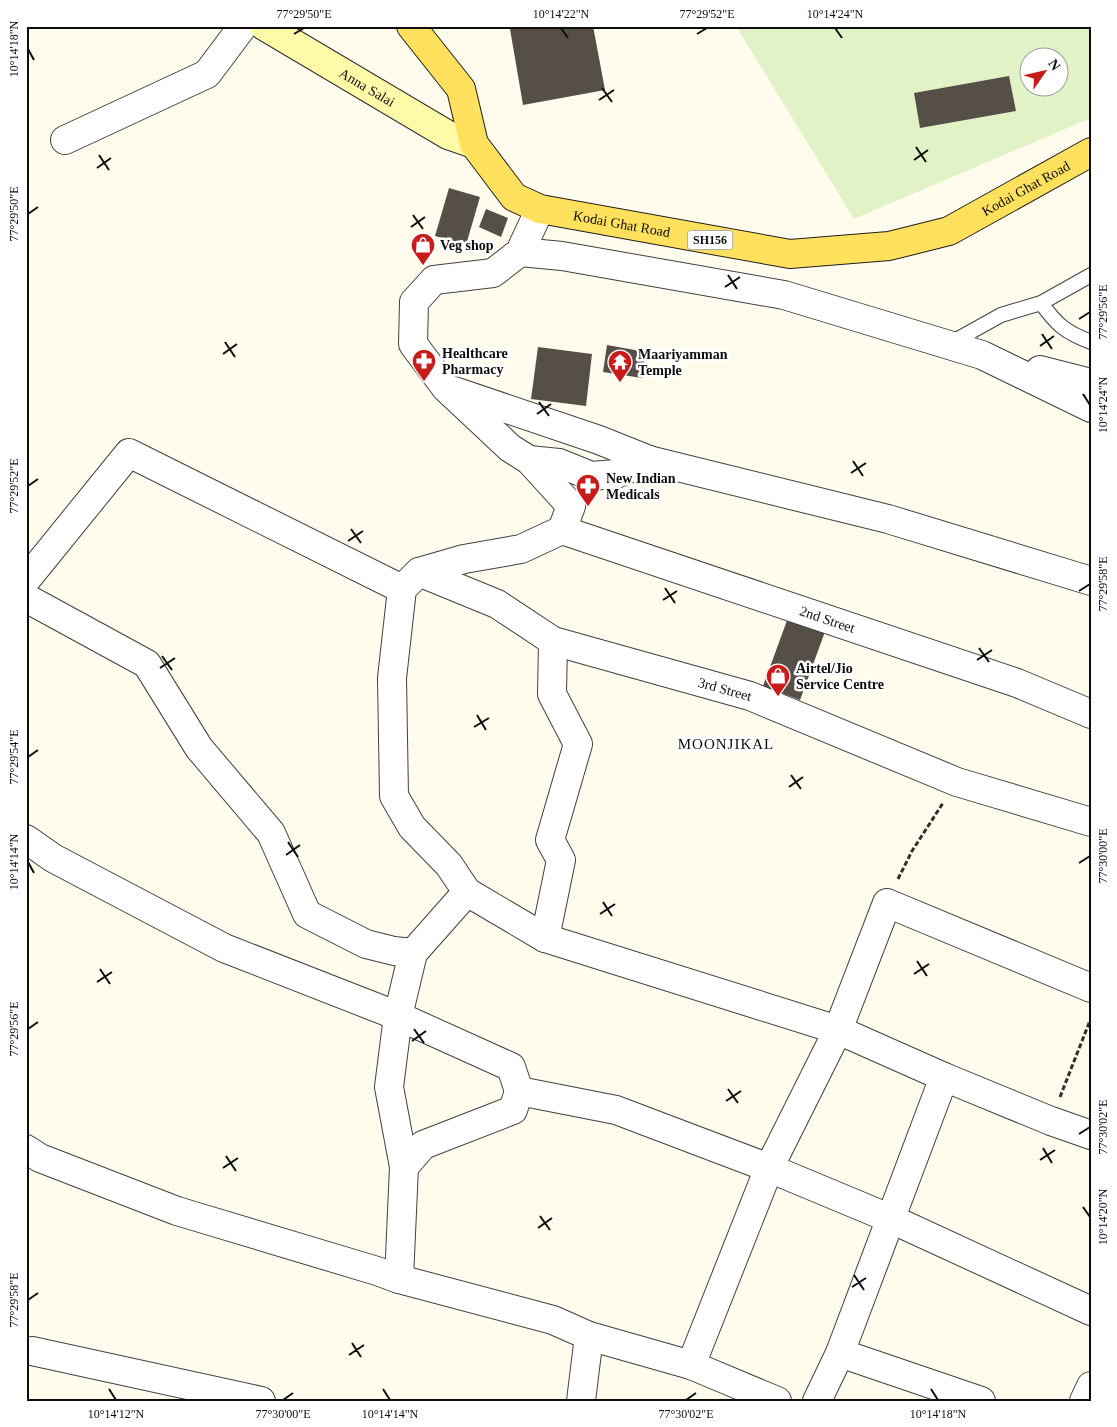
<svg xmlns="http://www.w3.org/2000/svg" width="1117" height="1427" font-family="Georgia,serif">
  <rect width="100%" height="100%" fill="#fffced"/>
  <path fill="#e1f3c6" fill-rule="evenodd" d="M736 26H1091V118L854 219ZM1030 58H1060V88H1030Z"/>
  <path fill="#564f48" d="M526 26H593L605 90 523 105 510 29Z
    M1009 76 1016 111 920 128 914 93Z
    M449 188 480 197 466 245 435 236Z
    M486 209 508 218 501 237 479 227Z
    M607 345 646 352 642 378 603 372Z
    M538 347 592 354 586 406 531 399Z
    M789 615 826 629 800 700 763 686Z"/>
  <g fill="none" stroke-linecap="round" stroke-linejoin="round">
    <defs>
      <path id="lane" d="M1041 303C1057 325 1065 332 1091 342
        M949 344 1001 315 1041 303 1091 275"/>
      <g id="street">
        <path d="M65 140 207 74 243 26"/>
        <path d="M540 209 520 252 493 273 434 280 414 302 413 344 446 388 510 448 529 460 571 506 562 530 521 549 464 559 419 572 402 589 392 678 394 796 412 827 449 865 467 892 413 953 398 1016 511 1067 519 1091 513 1110 423 1145 404 1167 399 1279 553 1320 589 1336 581 1401"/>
        <path d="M520 252 562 256 784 295 982 355 1091 408"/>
        <path d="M1040 370 1091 383"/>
        <path d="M454 391 599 440 649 460"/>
        <path d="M529 460 559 463 591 476 616 474 649 460 888 519 1091 581"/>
        <path id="s1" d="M562 530 1017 683 1091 714"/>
        <path id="s2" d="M419 572 497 604 553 641 750 696 957 782 1091 822"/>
        <path d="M26 580 129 453 402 589"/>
        <path d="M26 598 147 664 199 748 271 833 307 914 366 944 394 951 413 953"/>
        <path d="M26 839 53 858 224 948 398 1016 389 1087 404 1167"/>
        <path d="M467 892 545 938 838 1030 944 1077 1051 1121 1091 1135"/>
        <path d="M545 938 561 860 550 840 578 744 552 694 553 641"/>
        <path d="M519 1091 616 1110 769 1168 889 1218 1091 1311"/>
        <path d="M26 1149 40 1158 177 1211 377 1271 399 1279"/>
        <path d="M589 1336 691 1365 777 1401"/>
        <path d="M32 1351 261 1401"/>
        <path d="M840 1353 981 1401"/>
        <path d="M691 1365 769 1168 838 1030 887 903 1091 988"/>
        <path d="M817 1401 840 1353 944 1077"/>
        <path d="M1084 1401 1091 1386"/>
      </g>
      <g id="secondary">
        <path id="s3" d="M264 26 448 135 474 144"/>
      </g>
      <g id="primary">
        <path id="s4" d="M411 26 461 89 474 144 514 197 540 209 790 254 889 246 949 231 1091 152"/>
      </g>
    </defs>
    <use href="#lane" stroke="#404040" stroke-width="16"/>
    <use href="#street" stroke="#404040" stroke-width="30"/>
    <use href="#secondary" stroke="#2f2f2f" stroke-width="30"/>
    <use href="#primary" stroke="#1e1e1e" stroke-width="30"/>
    <path stroke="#2f2f2f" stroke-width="3" stroke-dasharray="5 2.5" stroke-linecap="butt" d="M898 879 912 851 943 803
      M1060 1097 1091 1018"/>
    <use href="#lane" stroke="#fff" stroke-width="14"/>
    <use href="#street" stroke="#fff" stroke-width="28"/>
    <use href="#secondary" stroke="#fffaa8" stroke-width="28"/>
    <use href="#primary" stroke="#ffe15d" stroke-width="28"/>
  </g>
  <path fill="none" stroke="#0d0d0d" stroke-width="2" d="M561 28 568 38M835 28 842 38M294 34 304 28M697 34 707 28M28 49 34 60M602 88 612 102M599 100 614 90M916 147 926 162M99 155 109 170M914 160 928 150M97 168 111 158M28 214 38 207M413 215 423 229M411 227 425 217M728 275 737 289M725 287 740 277M1079 319 1090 312M1042 334 1052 349M225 342 235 357M1040 346 1054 336M223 354 237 344M1083 394 1090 405M539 402 549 416M537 414 551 404M853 461 863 476M851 473 866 463M28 486 38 479M351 529 361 543M348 541 363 531M665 588 675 603M1079 591 1090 584M663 600 677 591M979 648 989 662M162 656 172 670M977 660 992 650M160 668 175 658M477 715 486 730M474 727 489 718M28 757 38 750M791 775 801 789M789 787 803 777M288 842 298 857M286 855 300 845M28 862 34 873M1079 863 1090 856M603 902 612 916M600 914 615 904M917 961 927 976M100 969 110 984M914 974 929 964M97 982 112 972M28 1029 38 1022M414 1029 424 1043M412 1041 426 1031M728 1089 738 1103M726 1101 741 1091M1079 1134 1090 1127M1043 1148 1052 1163M226 1156 236 1171M1040 1160 1055 1150M223 1168 238 1158M1083 1207 1090 1217M540 1216 550 1230M538 1228 552 1218M854 1275 864 1290M852 1287 866 1278M28 1300 38 1293M352 1343 361 1357M349 1355 364 1345M109 1389 116 1400M383 1389 390 1400M931 1389 938 1400M283 1400 293 1393M686 1400 696 1393"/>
  <defs>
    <symbol id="shop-pin" viewBox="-11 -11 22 30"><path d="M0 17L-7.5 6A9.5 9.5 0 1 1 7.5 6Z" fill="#c81c1a" stroke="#fff"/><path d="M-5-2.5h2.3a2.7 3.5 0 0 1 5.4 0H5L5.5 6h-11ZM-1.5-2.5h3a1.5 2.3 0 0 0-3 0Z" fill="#fff"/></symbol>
    <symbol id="pharmacy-pin" viewBox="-11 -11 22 30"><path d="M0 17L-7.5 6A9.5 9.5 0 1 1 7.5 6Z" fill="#c81c1a" stroke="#fff"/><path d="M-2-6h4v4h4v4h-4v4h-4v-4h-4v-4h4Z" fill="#fff"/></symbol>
    <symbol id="temple-pin" viewBox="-11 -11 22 30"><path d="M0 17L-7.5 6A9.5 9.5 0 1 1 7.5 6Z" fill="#c81c1a" stroke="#fff"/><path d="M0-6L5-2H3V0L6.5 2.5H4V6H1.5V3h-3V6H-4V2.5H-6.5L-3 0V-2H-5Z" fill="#fff"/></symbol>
  </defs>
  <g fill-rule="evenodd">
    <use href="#shop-pin" x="409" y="231" width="28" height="38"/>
    <use href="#pharmacy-pin" x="410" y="347" width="28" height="38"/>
    <use href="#temple-pin" x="606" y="348" width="28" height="38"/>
    <use href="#pharmacy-pin" x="574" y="472" width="28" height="38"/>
    <use href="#shop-pin" x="764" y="662" width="28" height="38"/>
  </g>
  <g text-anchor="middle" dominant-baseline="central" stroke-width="5" stroke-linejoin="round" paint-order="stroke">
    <rect fill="#fff" stroke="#565656" stroke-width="1" x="687.5" y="230.5" width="45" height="19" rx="4"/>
    <g font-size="12" font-weight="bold" fill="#0d0d0d">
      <text x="710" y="240">SH156</text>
    </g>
    <g font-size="14" fill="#0d0d0d" stroke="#fff">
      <text stroke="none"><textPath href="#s3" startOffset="120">Anna Salai</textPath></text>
      <text stroke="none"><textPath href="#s4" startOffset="735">Kodai Ghat Road</textPath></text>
      <text stroke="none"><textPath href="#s4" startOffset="315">Kodai Ghat Road</textPath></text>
      <text stroke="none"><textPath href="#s1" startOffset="280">2nd Street</textPath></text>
      <text stroke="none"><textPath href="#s2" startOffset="330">3rd Street</textPath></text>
    </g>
    <g font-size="14" font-weight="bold" fill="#0d0d0d" stroke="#fff" text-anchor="start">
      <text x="440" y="245">Veg shop</text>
      <text x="442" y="353">Healthcare<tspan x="442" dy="16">Pharmacy</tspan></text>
      <text x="638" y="354">Maariyamman<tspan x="638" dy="16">Temple</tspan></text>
      <text x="606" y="478">New Indian<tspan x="606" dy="16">Medicals</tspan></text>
      <text x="796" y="668">Airtel/Jio<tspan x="796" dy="16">Service Centre</tspan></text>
    </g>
    <g font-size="15" letter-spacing="1" fill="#0d0d0d" stroke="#fff">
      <text x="726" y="744">MOONJIKAL</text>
    </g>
  </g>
  <rect width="1117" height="1427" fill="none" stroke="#ffffff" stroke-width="55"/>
  <g transform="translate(1044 72) rotate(56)"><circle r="24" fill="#ffffff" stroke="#9e9e9e"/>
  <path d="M0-4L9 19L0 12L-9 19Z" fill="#c81c1a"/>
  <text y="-8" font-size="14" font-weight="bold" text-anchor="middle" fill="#0d0d0d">N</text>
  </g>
  <rect x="28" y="28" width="1062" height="1372" fill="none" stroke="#0d0d0d" stroke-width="2"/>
  <g font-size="12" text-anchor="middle" fill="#0d0d0d">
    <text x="304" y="18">77°29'50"E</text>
    <text x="561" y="18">10°14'22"N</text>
    <text x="707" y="18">77°29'52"E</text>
    <text x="835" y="18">10°14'24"N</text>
    <text transform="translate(14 49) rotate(-90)" y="4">10°14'18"N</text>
    <text transform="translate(14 214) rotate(-90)" y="4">77°29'50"E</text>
    <text transform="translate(1103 312) rotate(-90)" y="4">77°29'56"E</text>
    <text transform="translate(1103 405) rotate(-90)" y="4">10°14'24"N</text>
    <text transform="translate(14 486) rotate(-90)" y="4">77°29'52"E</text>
    <text transform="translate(1103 584) rotate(-90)" y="4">77°29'58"E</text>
    <text transform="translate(14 757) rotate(-90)" y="4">77°29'54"E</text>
    <text transform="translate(1103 856) rotate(-90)" y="4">77°30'00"E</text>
    <text transform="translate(14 862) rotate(-90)" y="4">10°14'14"N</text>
    <text transform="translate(14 1029) rotate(-90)" y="4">77°29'56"E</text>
    <text transform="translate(1103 1127) rotate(-90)" y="4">77°30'02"E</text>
    <text transform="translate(1103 1217) rotate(-90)" y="4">10°14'20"N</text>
    <text transform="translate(14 1300) rotate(-90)" y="4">77°29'58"E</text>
    <text x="116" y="1418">10°14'12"N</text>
    <text x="283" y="1418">77°30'00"E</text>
    <text x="390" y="1418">10°14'14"N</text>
    <text x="686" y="1418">77°30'02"E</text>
    <text x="938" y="1418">10°14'18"N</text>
  </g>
</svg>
